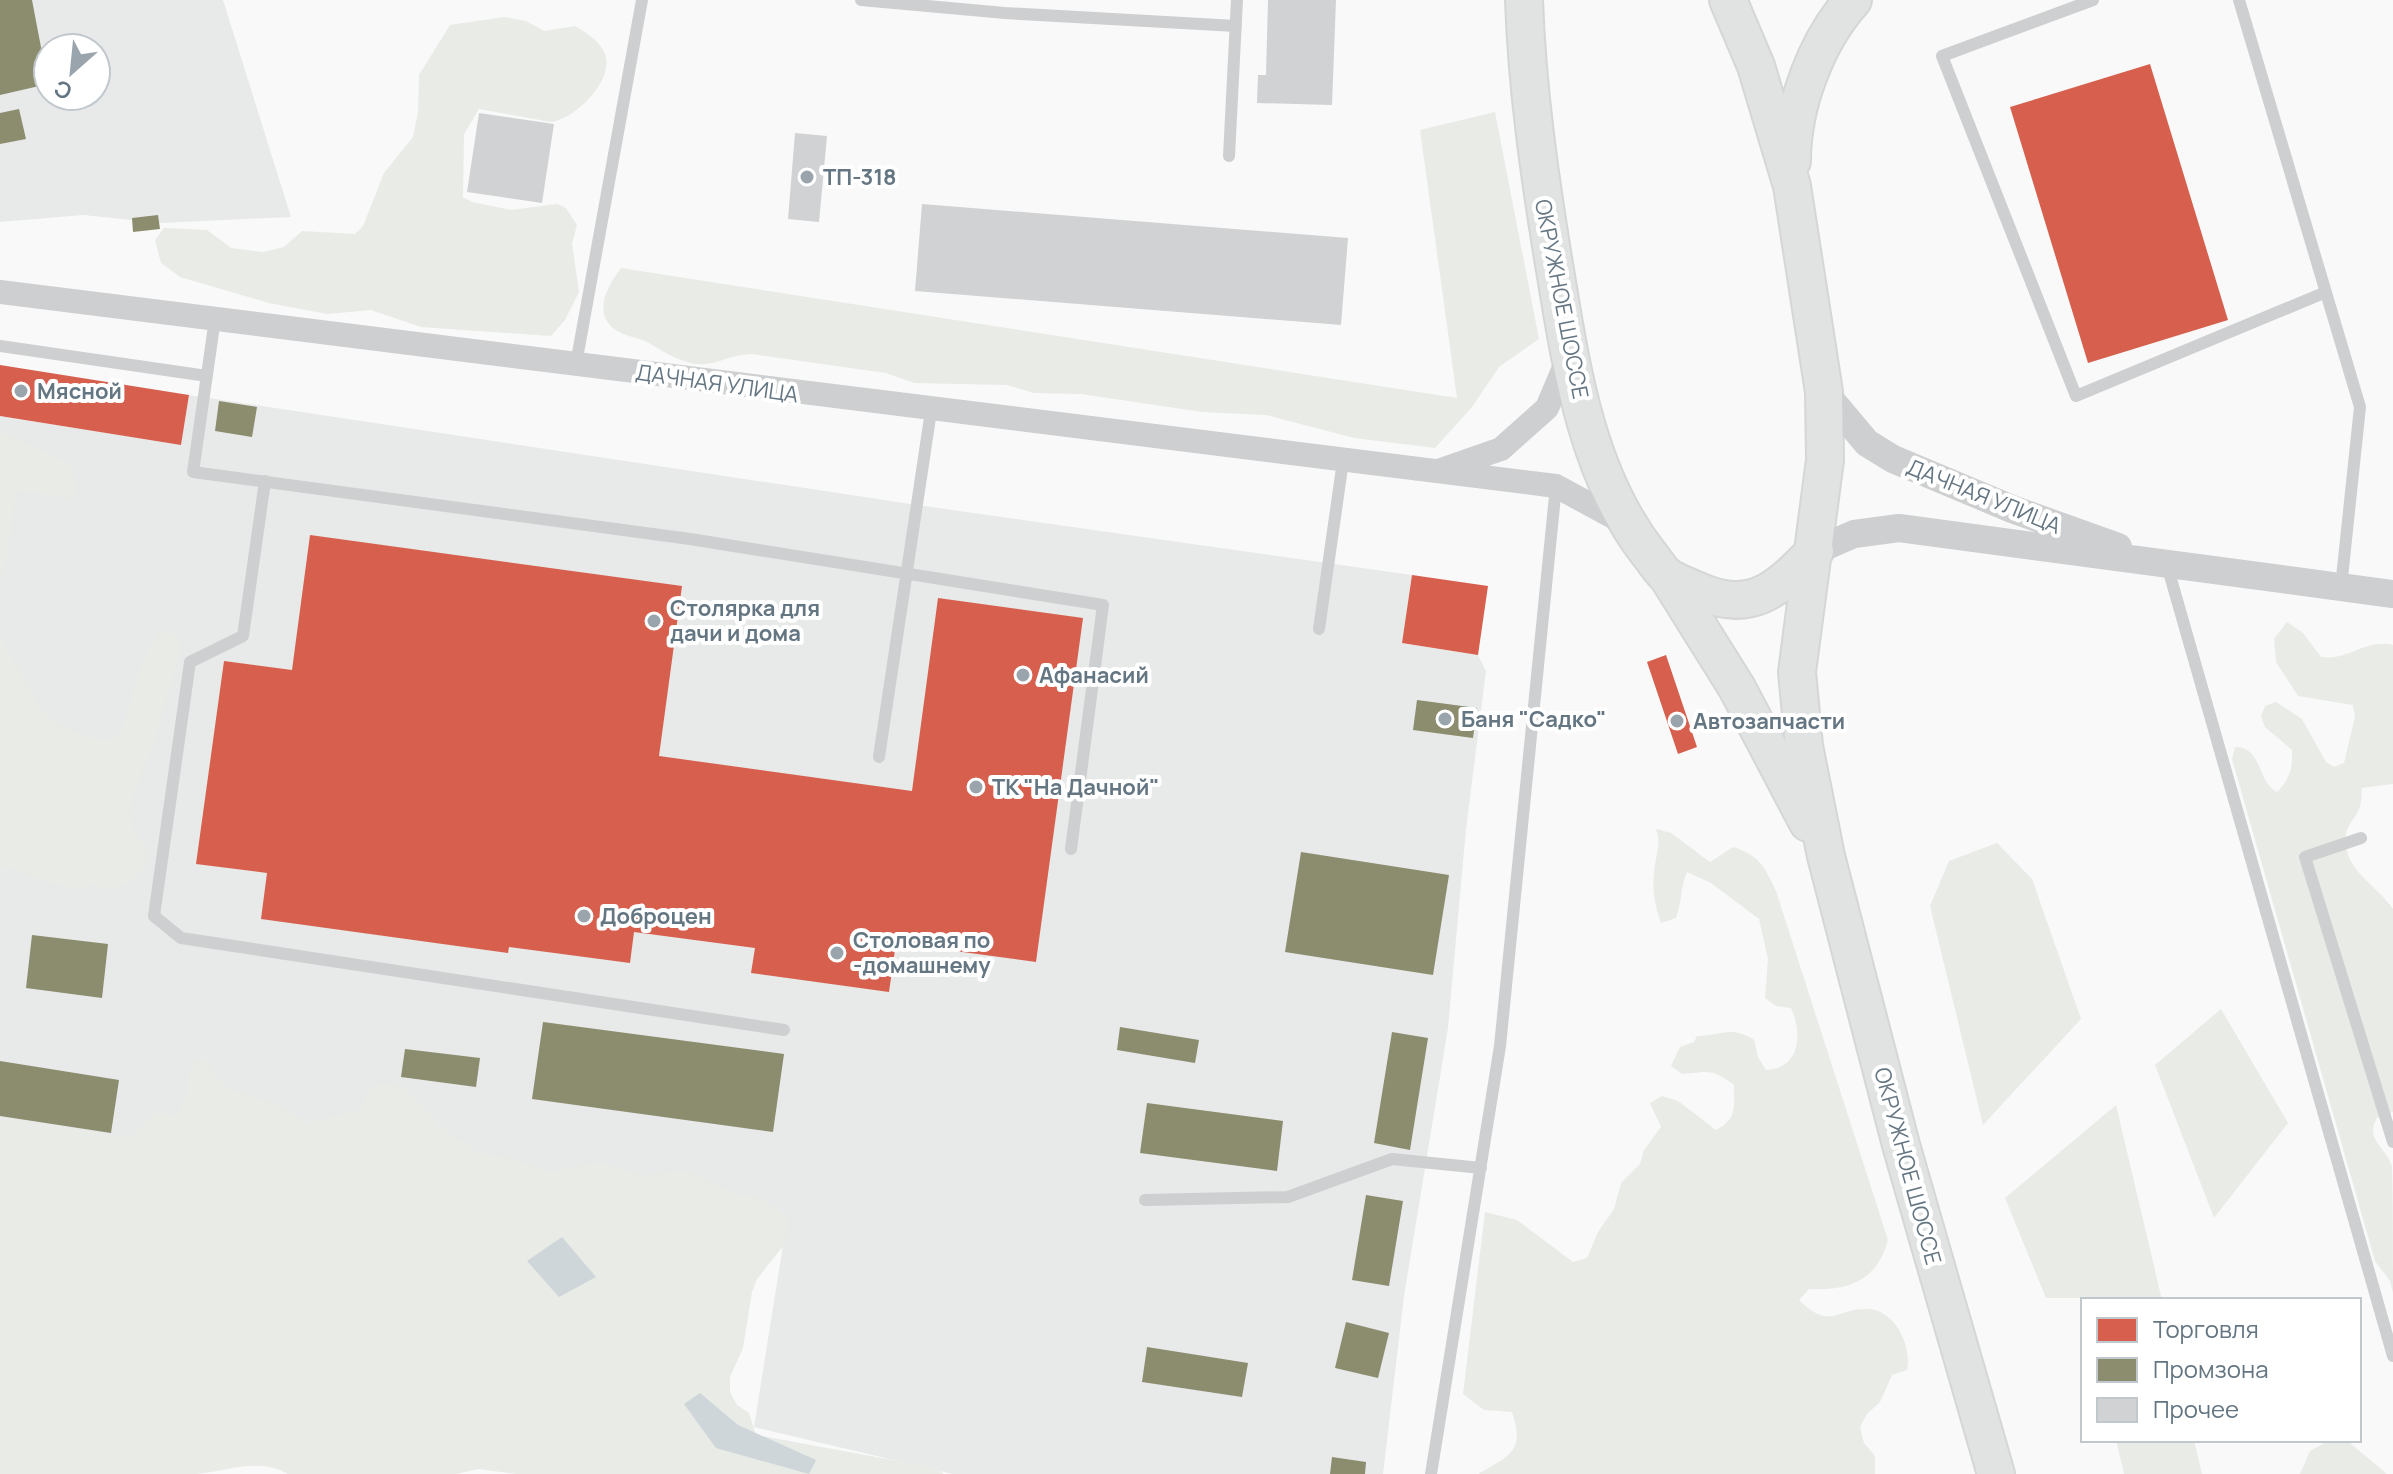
<svg xmlns="http://www.w3.org/2000/svg" width="2393" height="1474" font-family="Manrope,sans-serif">
  <rect width="100%" height="100%" fill="#f9f9f9"/>
  <path fill="#e8e9e9" fill-rule="evenodd" d="M0 0H223L291 217 161 223 83 215 0 222ZM48 48H96V96H48Z
    M189 395 917 505 1412 575 1402 643 1478 655 1486 671 1466 829 1448 1028 1404 1296 1383 1474H953L754 1427 787 1220 155 1113 125 1148 0 1132V416L181 445Z"/>
  <path fill="#e8ebe6" d="M504 17 526 21 544 31 575 26C587 33 603 43 606 58 611 84 574 119 551 122L479 109 464 134 463 197 472 202 511 210 557 204 566 208 577 225 572 244 579 292 565 320 551 336 421 327 371 310 327 314 269 303 180 277 161 263 155 240 164 228 207 230 231 248 263 252 284 247 302 231 355 234 363 226 384 173 413 137 418 113 419 75 450 25Z
    M1495 112 1539 339 1499 367 1472 407 1435 448 1354 438 1266 415 1202 412 1081 394 1034 393 1007 385 914 383 886 373 751 354C732 354 715 366 697 364 681 363 661 350 647 342 639 338 631 337 623 334 591 320 604 290 621 268L1457 398 1420 130Z
    M0 432 66 461 73 467 76 500 17 490 6 564 0 577Z
    M2287 622 2303 633 2321 657C2348 661 2366 638 2393 645V784L2362 788C2361 793 2362 801 2360 806 2358 816 2347 824 2346 834 2342 870 2374 882 2393 909V1112L2377 1118C2364 1140 2387 1147 2392 1167 2393 1198 2393 1259 2393 1293L2390 1281 2375 1261 2232 759 2235 747C2263 747 2256 781 2277 792 2290 779 2293 767 2292 750L2265 727 2261 716 2265 706 2276 702 2302 719 2326 762 2334 767 2344 763 2355 717 2353 705 2298 696 2276 662 2274 639Z
    M165 631C177 634 180 639 180 652L154 743 130 804 131 824 146 850 147 861 143 870 126 885 113 889 89 885 79 889 45 882 12 868 0 871V636C15 658 24 683 39 705 49 721 66 730 84 735 91 737 100 741 108 740 136 734 130 650 165 631Z
    M1656 829 1671 833 1710 862 1733 847C1759 855 1765 867 1776 891L1888 1240C1877 1281 1848 1291 1809 1289L1799 1300C1832 1332 1836 1307 1868 1309 1896 1310 1912 1347 1907 1370L1892 1375 1880 1402 1867 1414 1860 1427 1864 1443 1875 1456V1474H1478C1511 1455 1525 1451 1512 1412L1484 1410 1463 1394 1485 1212 1517 1220 1573 1262 1587 1258 1598 1232 1614 1209 1621 1183 1640 1164 1644 1150 1661 1127 1650 1103 1662 1096 1678 1101 1716 1130C1737 1119 1734 1108 1734 1085 1711 1068 1709 1072 1682 1074L1671 1066 1680 1047 1694 1042 1697 1036C1721 1036 1731 1025 1754 1040L1758 1057 1766 1070C1800 1069 1803 1034 1791 1008L1776 1006 1765 998 1768 959 1759 919 1711 883 1687 872C1680 888 1682 902 1676 918L1661 923C1655 906 1652 891 1654 873 1655 856 1662 846 1656 829Z
    M1997 843 2032 879 2081 1019 1983 1125 1930 906 1949 861Z
    M2221 1009 2288 1123 2214 1218 2155 1065Z
    M203 1056 220 1080 232 1090 273 1103 309 1123 357 1111 375 1084 403 1086 441 1127 480 1153 510 1158 550 1172 599 1162 641 1175 686 1171 738 1195 754 1196 779 1210 788 1220 785 1244 757 1279 752 1292 743 1348 730 1377V1392L737 1405 749 1413 756 1435 936 1468 944 1474H516L478 1469 456 1474H288C260 1457 227 1471 197 1474 133 1474 65 1474 0 1474V1116L118 1136 133 1135 155 1113 177 1115 185 1101 191 1066Z
    M2116 1105 2162 1300H2083V1306L2081 1298H2046L2005 1198Z
    M2116 1440H2194L2202 1474H2124Z
    M2330 1440 2350 1443 2387 1474H2300L2310 1451Z"/>
  <path fill="#ced6d9" d="M562 1237 596 1277 559 1297 527 1261Z
    M700 1393 738 1425 816 1460 809 1474 716 1448 684 1404Z"/>
  <path fill="#d6604d" d="M2150 64 2228 320 2088 363 2010 107Z
    M0 365 189 395 181 445 0 416Z
    M310 535 682 586 659 756 912 791 938 598 1083 618 1036 962 896 943 889 992 751 973 755 948 634 932 630 963 509 947 508 953 261 919 267 873 196 864 224 661 292 670Z
    M1412 575 1488 586 1478 655 1402 643Z
    M1666 655 1697 747 1678 754 1647 662Z"/>
  <path fill="#8c8c6e" d="M0 0H32L48 84 0 95Z
    M19 109 26 139 0 144V113Z
    M158 215 160 229 133 232 132 218Z
    M219 401 257 407 252 437 215 431Z
    M1417 700 1477 708 1473 738 1413 730Z
    M1301 852 1449 875 1433 975 1285 952Z
    M32 935 108 944 102 998 26 988Z
    M543 1022 784 1054 773 1132 532 1099Z
    M1120 1027 1199 1040 1195 1063 1117 1050Z
    M1392 1032 1428 1038 1410 1150 1374 1143Z
    M405 1049 480 1058 476 1087 401 1077Z
    M0 1061 119 1080 111 1133 0 1116Z
    M1147 1103 1283 1121 1277 1171 1140 1153Z
    M1366 1195 1403 1201 1389 1286 1352 1280Z
    M1346 1322 1389 1333 1378 1378 1335 1368Z
    M1147 1347 1248 1363 1242 1397 1142 1382Z
    M1332 1457 1366 1462 1365 1474H1330Z"/>
  <path fill="#d0d2d3" d="M1268 0H1336L1332 105 1257 103 1258 75H1266Z
    M479 113 554 124 542 203 467 192Z
    M795 133 827 136 819 222 788 219Z
    M922 204 1348 238 1341 325 915 291Z"/>
  <g fill="none" stroke-linecap="round" stroke-linejoin="round">
    <defs>
      <path id="primary" d="M1524 0C1527 87 1539 172 1553 258 1570 359 1584 471 1649 554 1655 561 1661 572 1668 577 1676 582 1687 586 1696 590 1751 615 1777 590 1815 551
        M1728 0 1756 66 1792 186 1824 392 1825 460 1797 672 1804 746 1826 856 1901 1145 1996 1474
        M1792 161C1792 106 1816 41 1853 0
        M1667 576 1737 688 1808 823"/>
    </defs>
    <use href="#primary" stroke="#d5d6d7" stroke-width="40"/>
    <path stroke="#cecfd0" stroke-width="12" d="M861 0 1005 13 1236 26
      M2093 0 1942 56 2076 396 2326 292
      M2239 0 2360 407 2341 587
      M1229 156 1237 0
      M215 319 193 472 690 539 1103 605 1071 849
      M0 346 207 376
      M576 364 642 0
      M265 481 243 636 190 662 154 916 181 938 784 1030
      M2167 565 2393 1356
      M1319 629 1343 461
      M879 757 931 411
      M2361 838 2305 857 2393 1142
      M1145 1200 1288 1197 1392 1159 1481 1168
      M1431 1474 1500 1046 1556 486"/>
    <path stroke="#cecfd0" stroke-width="24" d="M0 292 1556 486 1626 524
      M1441 470 1501 449 1547 408 1569 356"/>
    <path stroke="#cecfd0" stroke-width="28" d="M1824 392 1867 443 1893 459 2012 509 2118 547
      M1815 551 1854 534 1899 528 2393 594"/>
    <use href="#primary" stroke="#e1e2e2" stroke-width="36"/>
  </g>
  <g fill="#99a4ac" stroke="#fff" stroke-width="3">
    <circle cx="807" cy="177" r="8"/>
    <circle cx="21" cy="391" r="8"/>
    <circle cx="654" cy="621" r="8"/>
    <circle cx="1023" cy="675" r="8"/>
    <circle cx="1445" cy="719" r="8"/>
    <circle cx="1677" cy="721" r="8"/>
    <circle cx="976" cy="787" r="8"/>
    <circle cx="584" cy="916" r="8"/>
    <circle cx="837" cy="953" r="8"/>
  </g>
  <g text-anchor="middle" dominant-baseline="central" stroke-width="8" stroke-linejoin="round" paint-order="stroke">
    <g font-size="22" font-weight="bold" fill="#657683" stroke="#fff" text-anchor="start">
      <text x="823" y="177">ТП-318</text>
      <text x="37" y="391">Мясной</text>
      <text x="670" y="608">Столярка для<tspan x="670" dy="25">дачи и дома</tspan></text>
      <text x="1039" y="675">Афанасий</text>
      <text x="1461" y="719">Баня "Садко"</text>
      <text x="1693" y="721">Автозапчасти</text>
      <text x="992" y="787">ТК "На Дачной"</text>
      <text x="600" y="916">Доброцен</text>
      <text x="853" y="940">Столовая по<tspan x="853" dy="25">-домашнему</tspan></text>
    </g>
    <g font-size="22" fill="#657683" stroke="#fff">
      <text transform="translate(1562 299) rotate(79)">ОКРУЖНОЕ ШОССЕ</text>
      <text transform="translate(717 383) rotate(8)">ДАЧНАЯ УЛИЦА</text>
      <text transform="translate(1984 496) rotate(22)">ДАЧНАЯ УЛИЦА</text>
      <text transform="translate(1908 1166) rotate(75)">ОКРУЖНОЕ ШОССЕ</text>
    </g>
  </g>
  <rect x="2081" y="1298" width="280" height="144" fill="#ffffff" stroke="#c1c8cd" stroke-width="2"/>
  <rect x="2097" y="1318" width="40" height="24" fill="#d6604d" stroke="#c1c8cd" stroke-width="2"/>
  <text x="2153" y="1338" font-size="24" fill="#657683">Торговля</text>
  <rect x="2097" y="1358" width="40" height="24" fill="#8c8c6e" stroke="#c1c8cd" stroke-width="2"/>
  <text x="2153" y="1378" font-size="24" fill="#657683">Промзона</text>
  <rect x="2097" y="1398" width="40" height="24" fill="#d0d2d3" stroke="#c1c8cd" stroke-width="2"/>
  <text x="2153" y="1418" font-size="24" fill="#657683">Прочее</text>
  <g transform="translate(72 72) rotate(207)"><circle r="38" fill="#ffffff" stroke="#c1c8cd" stroke-width="2"/>
  <path d="M0-6L14 30L0 20L-14 30Z" fill="#99a4ac"/>
  <text y="-12" font-size="22" font-weight="bold" text-anchor="middle" fill="#657683">С</text>
  </g>
</svg>
